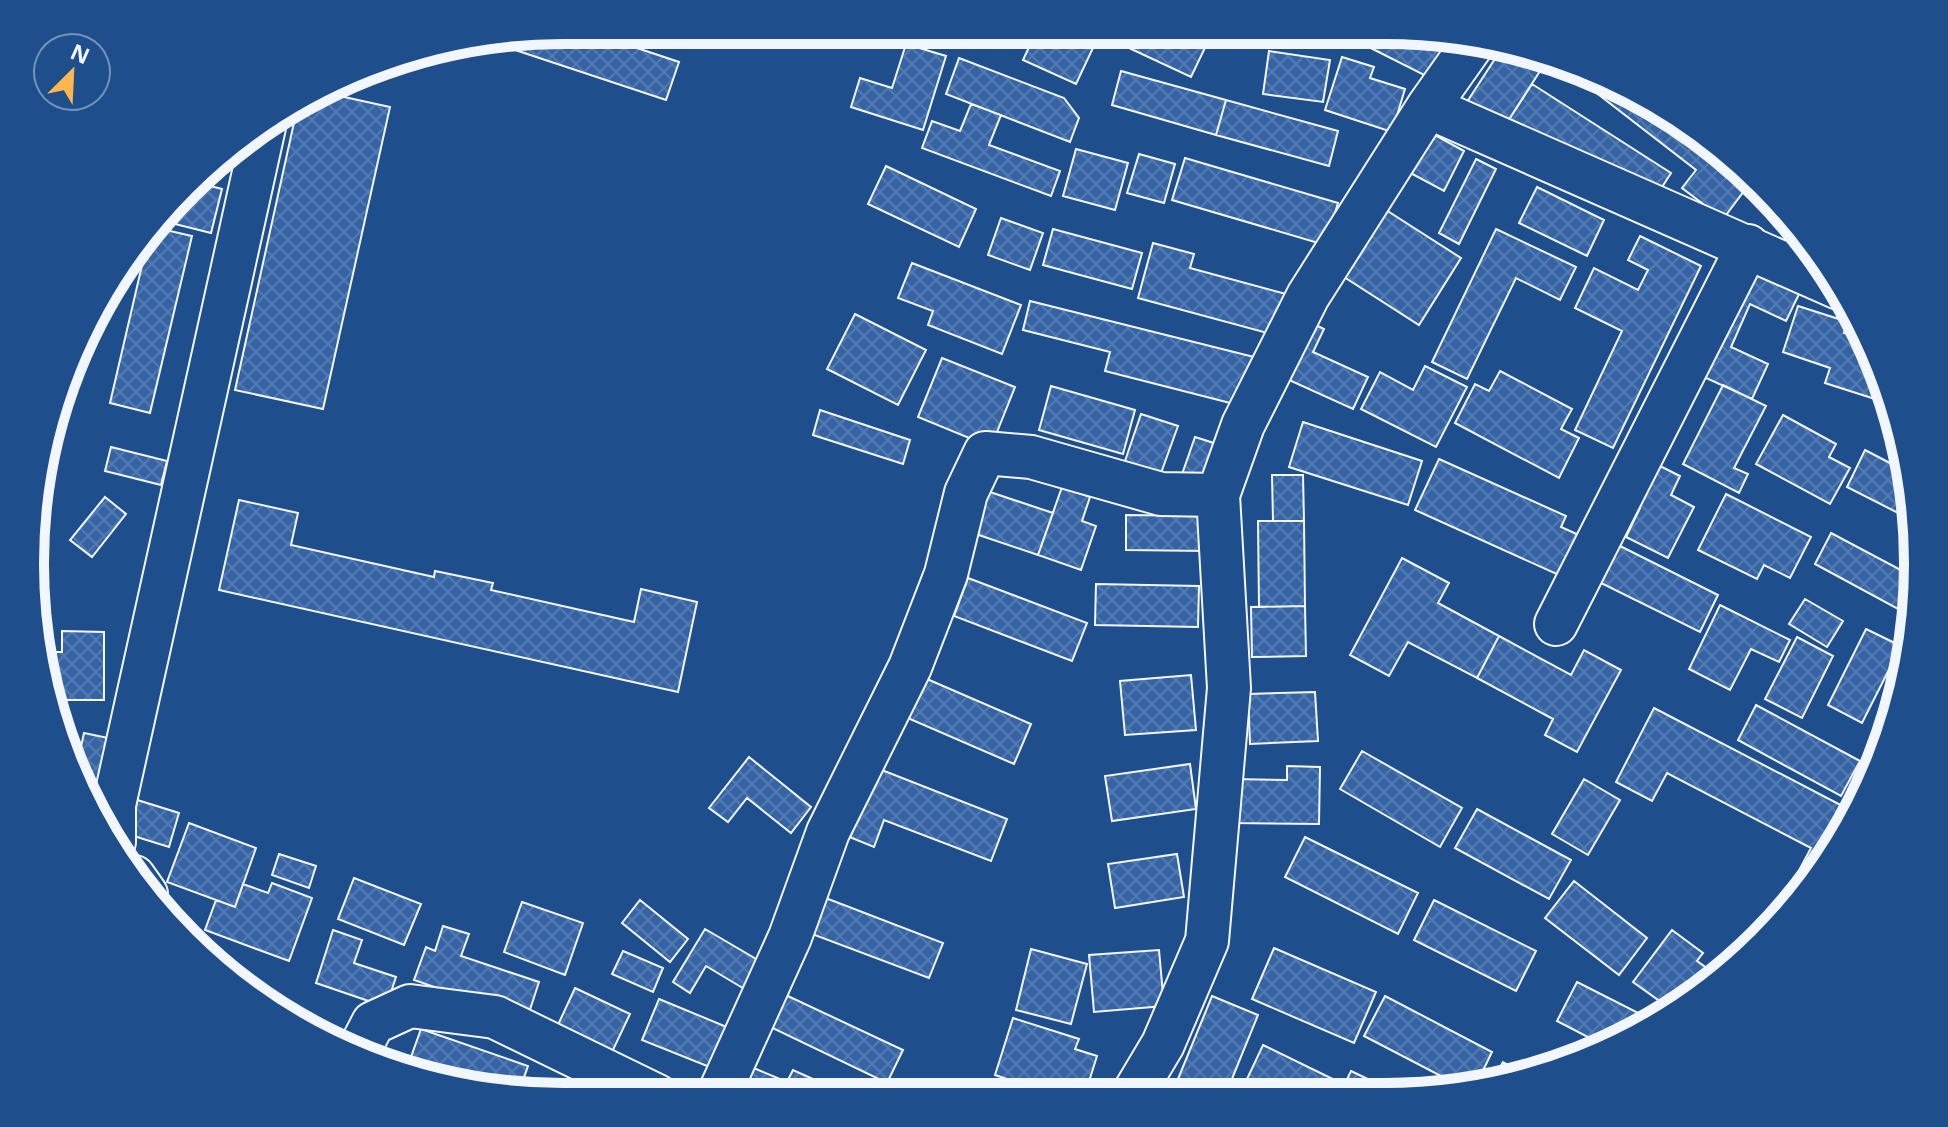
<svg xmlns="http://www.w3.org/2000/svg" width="1948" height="1127" font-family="'Noto Sans',sans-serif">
  <defs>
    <pattern id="building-cross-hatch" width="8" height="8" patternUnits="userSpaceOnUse" patternTransform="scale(2)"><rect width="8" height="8" fill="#3563a3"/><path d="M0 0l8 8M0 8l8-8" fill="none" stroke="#537ab1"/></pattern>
  </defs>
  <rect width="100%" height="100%" fill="#1f4e8c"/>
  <path fill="url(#building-cross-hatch)" stroke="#f2f6ff" stroke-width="2" d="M564 30H583L679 62 666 100 491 42Z
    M608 30H646L640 45Z
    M975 31H1020L1012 48Z
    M1054 31H1101L1076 84 1023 60 1036 32 1051 39Z
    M1101 31H1213L1191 77 1099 34Z
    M1337 31H1420L1451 37 1430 78Z
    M906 44 946 56 923 130 851 107 860 78 892 88Z
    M1502 48 1549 57 1501 132 1463 108Z
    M1269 51 1330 60 1323 102 1263 94Z
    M1342 57 1374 67 1370 78 1405 89 1392 132 1325 110Z
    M959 58 1064 98 1079 118 1070 142 946 94Z
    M1121 71 1226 100 1216 135 1112 105Z
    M1586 73 1681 120 1753 179 1723 219 1682 188 1696 170 1581 81Z
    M1532 84 1671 173 1655 198 1501 132Z
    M326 93 390 107 323 409 235 390 297 109Z
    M1226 100 1338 131 1329 166 1216 135Z
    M971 104 1001 115 989 145 1060 171 1051 196 922 148 932 121 960 131Z
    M1424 129 1464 151 1444 191 1403 169Z
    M1076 149 1128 163 1115 210 1063 196Z
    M1139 154 1175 164 1164 203 1127 193Z
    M1185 158 1338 203 1325 245 1172 200Z
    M1476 159 1496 169 1459 244 1439 233Z
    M886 166 976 209 959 247 868 204Z
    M199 183 222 189 211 233 163 221Z
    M1537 187 1604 220 1587 256 1519 223Z
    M1386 210 1461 258 1419 325 1344 277Z
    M1001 218 1043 233 1030 270 988 255Z
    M157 228 192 236 150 413 110 403 143 261 129 258Z
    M1053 229 1142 253 1132 289 1043 265Z
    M1496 229 1576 267 1560 300 1516 278 1467 379 1432 362Z
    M1640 236 1701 266 1613 448 1575 430 1622 331 1575 308 1594 268 1638 290 1648 270 1628 260Z
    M1153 243 1194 254 1190 268 1286 294 1275 335 1138 298Z
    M1744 261 1802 288 1786 321 1750 304 1731 347 1768 364 1752 399 1693 372Z
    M912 263 1021 305 1002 354 928 325 933 311 898 298Z
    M1030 301 1254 357 1242 406 1105 371 1110 352 1023 330Z
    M1798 306 1848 322 1844 333 1867 341 1877 359 1885 386 1881 401 1825 383 1830 368 1783 352Z
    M855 314 926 350 898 405 827 369Z
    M1303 319 1324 329 1313 352 1368 377 1353 409 1278 375Z
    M942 358 1015 387 991 447 918 417Z
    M1425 366 1467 387 1436 447 1361 409 1380 372 1413 390Z
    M1500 371 1572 409 1561 429 1579 438 1559 478 1455 423 1475 384 1489 391Z
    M1723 385 1766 406 1734 468 1748 474 1739 493 1683 464Z
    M1051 386 1135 410 1123 454 1039 430Z
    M820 410 910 440 903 464 813 435Z
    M1141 414 1178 426 1161 473 1125 461Z
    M1783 415 1836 444 1829 457 1850 468 1830 504 1756 464Z
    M1303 422 1422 461 1408 505 1289 467Z
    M1195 437 1217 444 1202 488 1180 480Z
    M111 447 167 461 161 485 105 471Z
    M1865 450 1909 473 1914 521 1847 487Z
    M1439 459 1566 516 1561 527 1579 535 1561 576 1415 510Z
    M1652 462 1680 476 1671 495 1694 507 1668 558 1626 537 1640 508 1632 503Z
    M1272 475H1303L1304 521H1273Z
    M1062 487 1090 497 1082 521 1096 526 1081 570 1038 555Z
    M984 490 1053 513 1038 555 970 532Z
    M1726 494 1811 537 1790 578 1764 565 1757 579 1698 550Z
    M105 497 126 514 92 557 70 540Z
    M239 500 298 513 291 545 434 577 435 571 493 583 491 590 634 622 641 589 697 602 678 692 219 590Z
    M1126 515 1206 516V551L1126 550Z
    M1258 521H1304L1305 606 1259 607Z
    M1831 533 1916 578 1911 616 1815 564Z
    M1612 542 1718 595 1700 632 1593 579Z
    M1402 558 1449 583 1438 603 1499 636 1477 678 1408 642 1389 676 1350 655Z
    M968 578 1087 623 1072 661 954 616Z
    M1096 584 1199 586 1198 627 1095 625Z
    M1805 599 1843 621 1827 647 1789 624Z
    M1720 605 1790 640 1779 662 1751 649 1730 690 1689 669Z
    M1305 606 1306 656 1252 657 1251 607Z
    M1866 629 1901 646 1862 723 1828 705Z
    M62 631 104 632V700H55L44 652H62Z
    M1499 636 1571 675 1584 650 1621 670 1577 752 1545 735 1553 719 1477 678Z
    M1797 637 1833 656 1802 718 1765 699Z
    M1902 664 1908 667 1900 692 1890 687Z
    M1191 675 1196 730 1125 735 1120 681Z
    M920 676 1031 724 1014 764 903 716Z
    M1315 692 1318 741 1250 744 1248 694Z
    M1756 705 1860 761 1841 796 1738 740Z
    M1654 708 1854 812 1828 860 1809 883 1796 876 1811 848 1667 773 1652 801 1616 782Z
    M84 733 113 739 102 789 81 785 75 775Z
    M1362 751 1462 808 1440 847 1340 789Z
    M749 757 811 807 791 833 747 798 728 822 709 808Z
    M1190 764 1196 809 1112 821 1105 776Z
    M869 765 1007 819 991 861 884 820 874 847 842 834Z
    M1287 766 1320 767 1319 824 1232 823V779L1287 780Z
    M1584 779 1620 800 1588 855 1552 834Z
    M131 798 179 813 169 847 121 832Z
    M1477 809 1571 860 1549 899 1455 848Z
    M189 823 256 848 235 907 167 882Z
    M1305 837 1418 893 1398 934 1285 877Z
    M279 854 316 866 309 888 272 875Z
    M1177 854 1184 897 1115 908 1108 864Z
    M354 878 421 904 404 945 338 919Z
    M1574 881 1647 938 1619 975 1545 918Z
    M272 883 312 898 289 961 205 930 216 900 235 907 243 884 268 893Z
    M810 892 943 943 929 978 796 928Z
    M640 900 688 939 670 962 622 923Z
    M1434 900 1536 951 1516 991 1414 940Z
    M522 902 583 923 565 975 504 952Z
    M443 926 469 934 461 956 539 982 527 1019 414 980 426 947 435 951Z
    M705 929 763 963 746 990 706 966 690 993 673 982Z
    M333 930 362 940 354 963 396 977 386 1007 316 983Z
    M1672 930 1703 953 1697 961 1717 975 1680 1004 1674 999 1668 1007 1633 982Z
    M1274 948 1376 992 1354 1043 1252 999Z
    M1031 949 1087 964 1071 1024 1016 1010Z
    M1159 950 1164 1006 1094 1012 1089 955Z
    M623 951 663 968 653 992 612 974Z
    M1577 982 1656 1022 1605 1046 1557 1021Z
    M575 988 630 1014 612 1052 557 1027Z
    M775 990 903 1050 887 1083 760 1022Z
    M1212 996 1258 1015 1225 1096 1178 1079Z
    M1385 996 1492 1052 1476 1085 1462 1087 1364 1036Z
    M659 999 734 1030 717 1070 642 1040Z
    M261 1001 299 1007 297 1022 267 1007Z
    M1013 1018 1079 1039 1075 1049 1097 1056 1086 1091 1070 1087 1068 1096H1058L995 1075Z
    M421 1029 528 1066 518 1094 406 1071Z
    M1263 1045 1345 1085 1339 1096H1239Z
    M1503 1062 1526 1075 1492 1081Z
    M749 1066 787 1082 793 1070 851 1096H736Z
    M574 1068 601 1082 594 1096H560Z
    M1351 1071 1401 1095 1339 1096Z"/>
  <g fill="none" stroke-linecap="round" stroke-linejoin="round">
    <defs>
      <path id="minor" d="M1428 107 1839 288
        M1556 624 1748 246
        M114 842V805L264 127
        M134 877 146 894
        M358 1052 373 1023 410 1006 495 1017 657 1096
        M718 1096 790 937 828 832 910 667 946 574 966 493 985 453 1031 457 1161 494 1218 495
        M1132 1096 1163 1044 1207 941 1229 688 1218 495 1243 425 1308 296 1428 107 1474 42"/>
    </defs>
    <use href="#minor" stroke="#f2f6ff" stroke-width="46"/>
    <use href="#minor" stroke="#1f4e8c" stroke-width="42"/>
  </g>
  <path d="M0 0H1948V1127H0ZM563 44H1385A519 519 0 0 1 1904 563V564A519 519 0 0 1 1385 1083H563A519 519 0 0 1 44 564V563A519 519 0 0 1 563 44Z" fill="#1f4e8c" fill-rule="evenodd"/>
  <path fill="none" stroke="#f2f6ff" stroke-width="10" d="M563 44H1385A519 519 0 0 1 1904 563V564A519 519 0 0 1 1385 1083H563A519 519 0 0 1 44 564V563A519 519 0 0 1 563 44Z"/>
  <g transform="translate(72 72) rotate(24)"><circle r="38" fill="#1f4e8c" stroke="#7391ba" stroke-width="2"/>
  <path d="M0-6L14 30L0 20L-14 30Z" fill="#ffb74d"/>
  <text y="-12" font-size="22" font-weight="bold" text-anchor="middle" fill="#f2f6ff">N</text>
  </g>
</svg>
